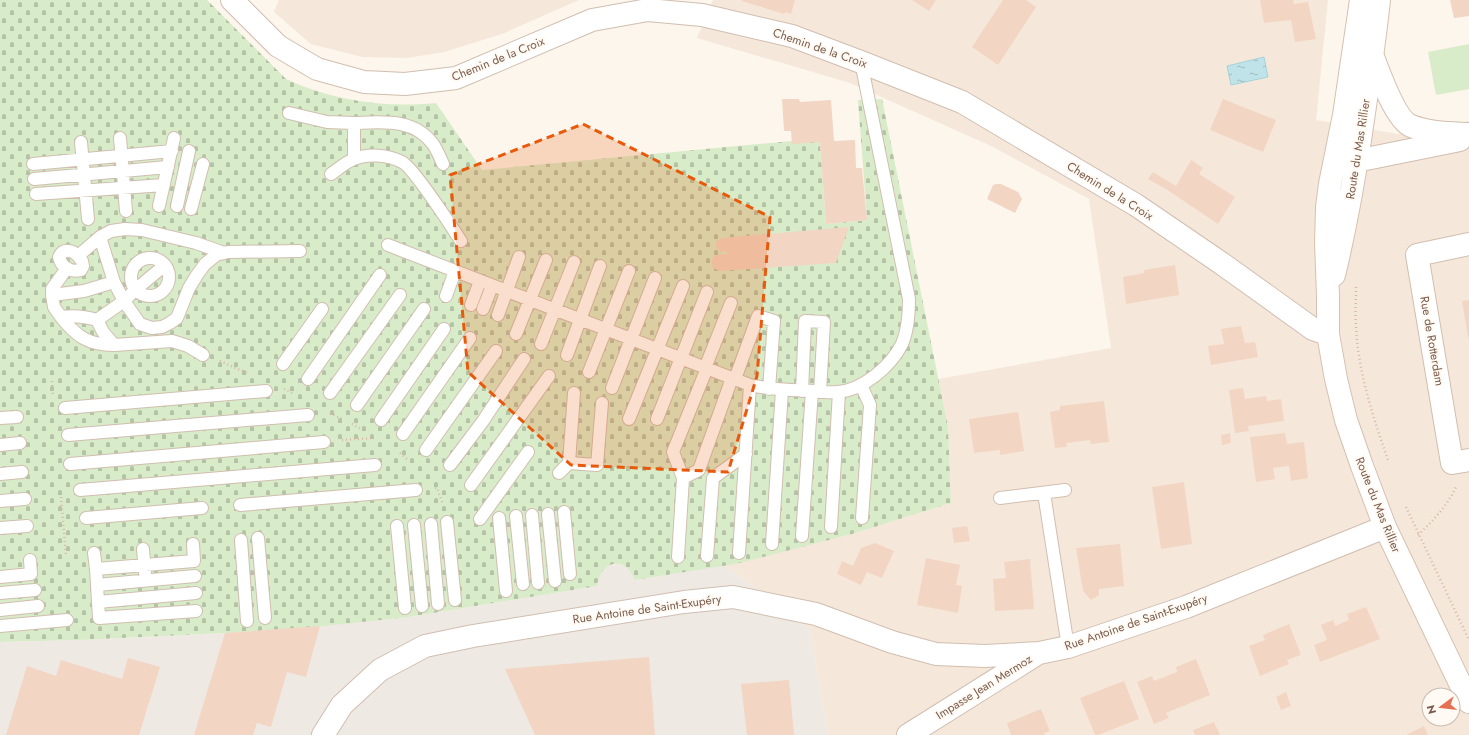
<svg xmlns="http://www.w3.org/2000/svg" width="1469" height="735" font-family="Jost,sans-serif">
  <defs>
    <pattern id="cemetery-stones" width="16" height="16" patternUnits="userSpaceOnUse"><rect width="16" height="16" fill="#d8ecc9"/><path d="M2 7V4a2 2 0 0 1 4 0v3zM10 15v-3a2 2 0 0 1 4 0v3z" fill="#b4c2a5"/></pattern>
    <pattern id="water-ripples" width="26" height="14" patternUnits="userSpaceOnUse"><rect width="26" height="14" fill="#bfe3e8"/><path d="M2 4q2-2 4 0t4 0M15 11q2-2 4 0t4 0" fill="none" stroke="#a0bbbe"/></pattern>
  </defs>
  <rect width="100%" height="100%" fill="#fdf6ec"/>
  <path fill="#f5e8da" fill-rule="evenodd" d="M279 0H579L502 34 444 52 407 58 362 57 311 44 274 12Z
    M713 0H1328L1316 120 1398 134 1469 121V735H828L810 630 725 565 852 534 951 503 948 427 938 379 1111 348 1089 199 991 146 850 83 697 38ZM1429 695H1453V719H1429Z"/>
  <path fill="#efe9e4" d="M618 564 626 566 632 572 636 580 725 565 810 630 828 735H0V642L79 640 265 631 409 617 597 586 598 577 602 570 609 565Z"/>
  <path fill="url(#cemetery-stones)" d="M0 0H207L286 79C334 101 384 108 436 103L482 170 792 141 820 142 826 224 867 220 858 100 882 99 948 427 951 503 852 534 763 557 735 564 635 580C626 555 600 560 597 586L409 617 324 626 265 631 79 640 0 642Z"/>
  <path fill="#d8ecc9" d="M1469 44V89L1436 95 1428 52Z"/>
  <path fill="url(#water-ripples)" stroke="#a5d3da" d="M1264 57 1268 77 1231 85 1227 66Z"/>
  <path fill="#f3d5c3" d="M742 0H795L791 14 786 12 784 14 742 1Z
    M912 0H936L929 11Z
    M1003 0H1026L1036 7 998 65 972 47Z
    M1260 0H1293L1294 4 1308 2 1316 39 1295 42 1291 20 1264 23Z
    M1450 0H1469V16L1454 18Z
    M782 99H799L800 102 831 100 834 141 855 140 856 168H862L867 220 826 224 820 142 792 144 791 131H784Z
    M1223 99 1276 120 1263 152 1210 130Z
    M1191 160 1203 168 1199 174 1235 197 1218 224 1166 189 1148 179 1153 172 1176 186Z
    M996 184H1001L1018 192 1022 199 1015 213 987 199 993 185Z
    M849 227 836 263 720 271 713 268 712 264V259L715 256 719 254H727L726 251 721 252 717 249 716 246V242L722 238Z
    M1175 265 1179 295 1126 304 1123 277 1144 273V270Z
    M1469 300V337H1468L1462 301Z
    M1241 326 1245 343 1255 342 1258 357 1211 365 1208 346 1224 344 1221 329Z
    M1243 388 1245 399 1266 396 1267 401 1281 399 1284 421 1248 426 1249 431 1235 433 1229 390Z
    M1104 401 1109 442 1091 444 1090 440 1066 443 1067 447 1055 448 1050 412 1060 410V406Z
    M1018 412 1024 451 1000 455V450L974 453 969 419Z
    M1230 433 1231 443 1222 445 1221 435Z
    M1285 433 1287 444 1304 442 1308 478 1291 481 1289 466 1273 468 1275 479 1256 482 1250 437Z
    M1184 482 1192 544 1161 549 1152 487Z
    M967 526 970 541 954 543 952 528Z
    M875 543 894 551 882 578 867 572 861 585 837 574 842 561 853 566 861 548Z
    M1120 544 1124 586 1099 589V595L1091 600 1083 591 1076 548Z
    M926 558 960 565 956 585 962 586 958 613 917 605Z
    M1030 559 1034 609 995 611 993 579 1006 578 1004 562Z
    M1366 607 1380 639 1320 662 1314 645 1327 640 1321 625 1333 620 1335 626 1349 620 1347 614Z
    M1289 624 1301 655 1287 660 1289 664 1260 676 1249 646 1265 640 1263 635Z
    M320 626 306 677 287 672 271 727 257 723 253 735H194L225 633Z
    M649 657 655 735H535L505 669Z
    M128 658 160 667 139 735H6L27 666 56 676 61 660 122 679Z
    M1196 659 1210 695 1166 713 1169 718 1154 724 1137 682 1152 676 1154 681 1177 672 1176 667Z
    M789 680 794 735H747L741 684Z
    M1124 681 1139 719 1098 735H1095L1080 698Z
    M1286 692 1291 706 1281 710 1276 697Z
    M1041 709 1050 731 1044 733 1045 735H1011L1007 723Z
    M1214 722 1220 735H1195L1193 730Z
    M1424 726 1428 735H1406Z"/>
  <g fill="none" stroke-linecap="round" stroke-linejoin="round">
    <defs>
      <path id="service" d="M289 113 327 122 354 123V159
        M354 123C383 122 414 118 433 144 437 150 440 157 443 164
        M120 138 126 211
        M81 142 88 219
        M33 164 172 151
        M331 174C338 169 346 162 354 159 369 153 388 155 402 162 414 168 451 226 461 241
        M34 179 168 167
        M36 194 164 185
        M159 206 174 138
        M177 206 189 151
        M191 209 203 164
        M388 245 750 385C771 390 792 390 814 391 822 392 830 393 838 392 863 390 891 366 902 344 908 330 909 314 909 299L861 62
        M224 253 196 243 142 230 125 229 111 231 100 237 114 282 124 301 140 324 152 328 162 327 170 323 177 318 189 288 197 275 205 264 216 255 228 252 300 251
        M78 256C73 250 63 248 59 257 61 267 71 273 81 270L83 266 82 261 78 256 100 237
        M131 277a19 19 0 1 1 38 0a19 19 0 1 1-38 0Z
        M165 265 135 290 124 301 97 320C84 316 74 315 61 317 76 336 88 345 114 345L172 341 188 346 203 355
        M67 268 52 289V295L84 291 114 282
        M52 295 54 307 61 317
        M446 296 455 271
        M471 305 480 281
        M483 309 492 286
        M498 315 519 257
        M97 320 103 332 114 345
        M516 334 546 260
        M541 344 574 262
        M567 355 600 266
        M283 364 322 309
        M705 368 731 303
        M589 372 629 271
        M308 379 380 275
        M735 379 758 316 774 321 769 389
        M861 385 870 405 862 518
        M612 388 655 278
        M802 391 805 321 824 322 820 392
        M330 393 400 295
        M357 405 424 309
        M65 408 266 391
        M0 418 17 417
        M629 419 683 286
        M657 419 707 292
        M381 420 444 329
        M403 434 470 338
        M68 435 308 415
        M0 445 20 443
        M426 450 496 351
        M569 463 574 393
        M70 464 324 442
        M450 465 483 421 524 359
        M559 473 569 463 597 465 602 403
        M0 474 22 472
        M683 478 699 470 732 378
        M471 485 549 376
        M80 490 375 465
        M1044 493 1068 647
        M1000 498 1065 490
        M0 501 25 499
        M240 505 416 490
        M564 512 570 574
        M548 514 555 581
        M532 515 538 583
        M516 516 523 584
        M86 518 202 508
        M499 518 506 591
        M480 519 528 452
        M447 522 455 600
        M431 524 438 604
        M414 525 422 606
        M397 526 405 608
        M831 527 839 392
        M0 528 27 526
        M802 536 812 391
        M258 538 265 618
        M241 540 247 621
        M772 544 782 390
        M143 549 145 573
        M94 553 96 569 194 561 193 544
        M739 553 750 385
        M707 556 713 478 746 454
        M678 557 683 478 673 452 707 368
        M96 569 99 618 196 611
        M0 577 31 574 30 560
        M97 585 195 576
        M0 593 35 590
        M98 602 196 593
        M0 610 38 606
        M0 626 67 620"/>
      <path id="minor" d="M232 0 278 46 317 69 364 82 405 84 456 78 592 20 648 10 702 15 792 36 861 62 962 102 1136 205 1221 263 1313 329 1328 334
        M1469 244 1417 255 1452 463 1469 460
        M323 735 342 705 380 670 425 646 473 636 684 602 733 597 816 614 892 642 936 654 985 656 1039 653 1068 647 1186 607 1385 527
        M908 735 1037 654"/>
      <path id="tertiary" d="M1373 57C1379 73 1396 120 1411 126 1429 133 1450 133 1469 134
        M1338 161H1356L1460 140"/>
      <path id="secondary" d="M1361 0 1344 115 1330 184 1327 207 1326 242 1328 296V334L1336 379 1346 420 1362 466 1385 527 1469 702
        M1334 275C1345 230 1353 185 1360 140 1367 93 1374 47 1379 0"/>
    </defs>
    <use href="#service" stroke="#d1beb0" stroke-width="14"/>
    <use href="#minor" stroke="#d1beb0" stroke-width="24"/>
    <use href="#tertiary" stroke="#d1beb0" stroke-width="24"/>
    <use href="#secondary" stroke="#d6c0b0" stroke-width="24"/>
    <path stroke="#d9b8a5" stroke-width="2.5" stroke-dasharray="1 3" stroke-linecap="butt" d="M1356 287C1356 300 1355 313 1356 326 1358 372 1373 417 1388 460
      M220 361 247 373
      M52 381 53 394
      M284 389 294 394
      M330 413 344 420
      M352 424 365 431
      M342 440 373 438
      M400 453 408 460
      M435 488H437L443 504
      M61 497 66 556
      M1406 507 1469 640
      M1418 535C1433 521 1447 506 1456 487"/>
    <use href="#service" stroke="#fff" stroke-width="12"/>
    <use href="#minor" stroke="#fff" stroke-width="22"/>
    <use href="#tertiary" stroke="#fff" stroke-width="22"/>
    <use href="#secondary" stroke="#fff" stroke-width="22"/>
  </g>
  <path fill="#e8590c" fill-opacity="0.2" stroke="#e8590c" stroke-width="3" stroke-dasharray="8 5" stroke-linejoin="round" d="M583 124 770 217 757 376 728 472 571 465 468 372 450 175Z"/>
  <g text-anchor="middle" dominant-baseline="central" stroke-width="4" stroke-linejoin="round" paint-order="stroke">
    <g font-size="12" fill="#7a5c4d" stroke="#fffaf3">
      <text transform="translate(820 48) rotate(19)">Chemin de la Croix</text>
      <text transform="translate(498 59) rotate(-22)">Chemin de la Croix</text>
      <text transform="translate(1358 149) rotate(-81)">Route du Mas Rillier</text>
      <text transform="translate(1110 191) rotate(32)">Chemin de la Croix</text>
      <text transform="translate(1432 341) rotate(80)">Rue de Rotterdam</text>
      <text transform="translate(1378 505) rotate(68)">Route du Mas Rillier</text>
      <text transform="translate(647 609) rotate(-8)">Rue Antoine de Saint-Exupéry</text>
      <text transform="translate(1136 622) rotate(-19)">Rue Antoine de Saint-Exupéry</text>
      <text transform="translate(984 687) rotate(-32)">Impasse Jean Mermoz</text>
    </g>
  </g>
  <g transform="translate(1441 707) rotate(255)"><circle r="19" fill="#fffaf3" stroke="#cabbb1"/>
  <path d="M0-3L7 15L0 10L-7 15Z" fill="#e76f51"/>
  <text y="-6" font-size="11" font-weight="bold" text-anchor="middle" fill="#7a5c4d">N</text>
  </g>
</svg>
